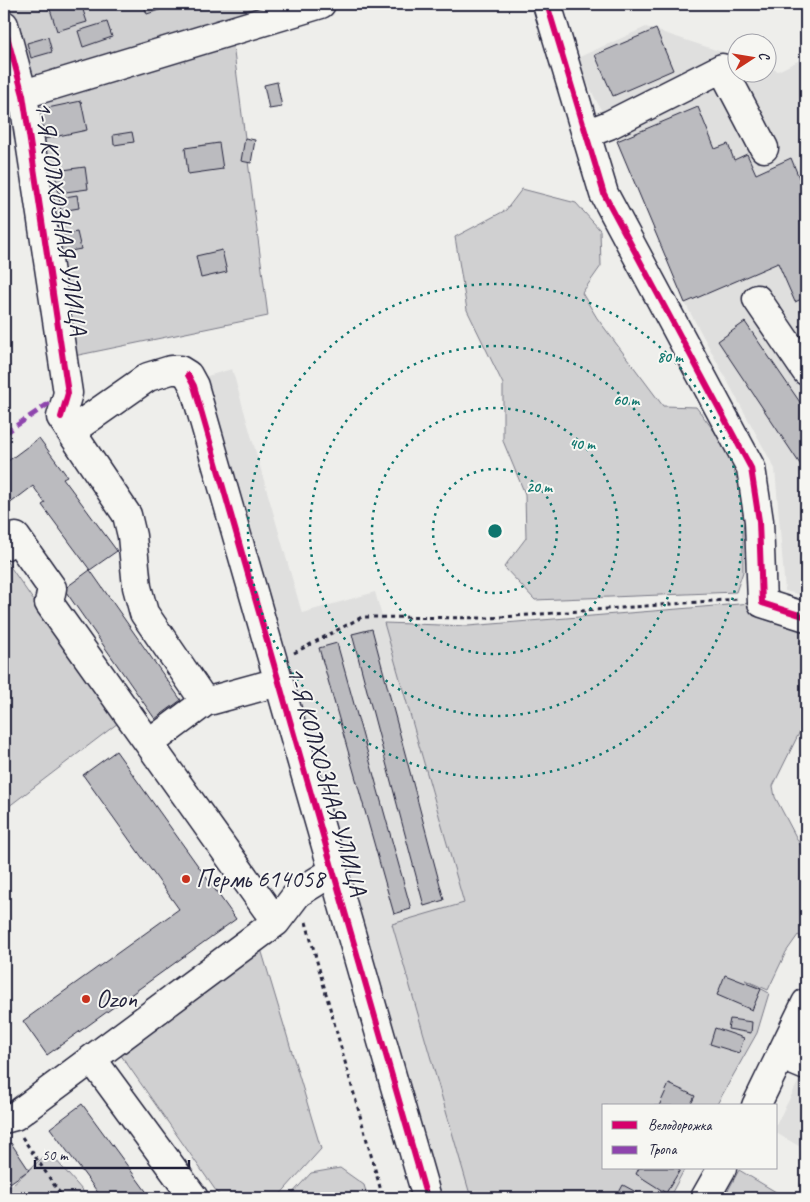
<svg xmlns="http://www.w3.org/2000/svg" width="810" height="1202" font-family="Caveat,sans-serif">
  <rect width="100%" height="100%" fill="#eeeeeb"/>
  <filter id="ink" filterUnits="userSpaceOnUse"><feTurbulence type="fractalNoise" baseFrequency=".02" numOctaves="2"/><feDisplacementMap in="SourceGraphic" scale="10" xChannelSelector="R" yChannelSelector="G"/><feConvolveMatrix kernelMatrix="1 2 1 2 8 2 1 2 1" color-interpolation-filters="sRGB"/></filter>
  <g filter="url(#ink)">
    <path fill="#dfdfde" d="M646 27 737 57 738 72H768V67L778 71 806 57V596L785 591 775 469 685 303 617 141 575 59Z
      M232 369 302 613 375 592 464 904 392 925 471 1198H440L204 377Z
      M806 1067V1150L776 1133V1125Z"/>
    <path fill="#d0d0d1" stroke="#797986" d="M4 4H345L233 45 268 316 74 356 4 73Z
      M522 189 576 203 600 230 601 266 582 293 597 318 663 406 696 407 724 444 747 506 743 530V572L736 592 535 600 504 567 526 538 525 494 503 441V384L467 310 455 237 506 210Z
      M7 562 118 723 4 810V564Z
      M752 603 806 628V719L773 786 775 797 806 856V931L801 937 798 935 786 952 768 990 745 980 769 993 757 1033 716 1106H604V1168H685L669 1198H471L392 924 464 903 384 623 468 626Z
      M261 949 321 1149 277 1198H221L118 1051Z
      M49 1152 89 1198H4V1192Z
      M340 1168 364 1185 368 1198H288L311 1173Z
      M739 1170 786 1198H724Z"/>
    <path fill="#bbbbbf" stroke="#22223b" d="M57 4H81L87 22 57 31 49 6Z
      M143 4H167L168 7 147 14Z
      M107 22 112 37 83 47 78 31Z
      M656 29 673 70 613 96 595 55Z
      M48 37 52 52 31 58 27 43Z
      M277 82 282 107 269 109 264 85Z
      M81 101 87 130 44 139 38 110Z
      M698 107 715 149 728 144 734 160 747 154 756 174 791 158 804 190 806 189V297L795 302 778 263 685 303 617 141Z
      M132 132 134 142 114 145 113 135Z
      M245 138 255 140 251 163 241 161Z
      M219 143 223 169 188 174 185 148Z
      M85 167 88 189 58 193 55 171Z
      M77 195 79 208 61 211 59 198Z
      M77 232 81 249 60 253 56 236Z
      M222 250 227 272 201 278 196 256Z
      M745 322 806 411V473L718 341Z
      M39 438 67 476 63 478 117 551 90 570 42 505 45 503 33 486 4 508V464Z
      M90 570 181 700 155 719 64 589Z
      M372 629 444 900 424 906 352 634Z
      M337 643 411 909 394 914 319 648Z
      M116 751 236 919 47 1055 23 1021 179 909 83 775Z
      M725 975 761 989 752 1010 717 995Z
      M730 1019 752 1022 751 1033 728 1029Z
      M715 1028 744 1038 739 1053 710 1044Z
      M669 1084 695 1096 690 1106H659Z
      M82 1104 151 1198H102L50 1128Z
      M11 1143 29 1170 4 1187V1148Z
      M639 1168H677L680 1170 666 1193 636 1174Z
      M623 1185 647 1198H616Z"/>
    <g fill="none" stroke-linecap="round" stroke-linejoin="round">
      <defs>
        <path id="minor" d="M547 4 604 194 751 468 759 521 762 603 806 617
          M4 25 23 95 68 393 61 417
          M4 100 321 4
          M586 134 609 125 722 68 764 148
          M757 299 806 371
          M61 417 127 515 132 536 137 587 144 613 205 702
          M71 431 148 377 171 370H180L188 375 194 386 427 1198
          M4 546 16 537 52 588 49 603 276 922
          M150 743 205 702 278 682
          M782 1056 806 1066
          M92 1059 194 1198
          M756 1106 806 1003
          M4 1119 15 1116 276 922 298 893 332 872
          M705 1198 722 1168"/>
      </defs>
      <use href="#minor" stroke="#22223b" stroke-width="31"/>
      <path stroke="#22223b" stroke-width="3" stroke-dasharray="4 4" stroke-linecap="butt" d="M294 653 362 617 489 618 738 599
        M306 922 383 1198
        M22 1137 63 1198"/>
      <use href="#minor" stroke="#f6f6f2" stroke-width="28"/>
      <path stroke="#8e44ad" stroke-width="5" stroke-dasharray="10 5" stroke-linecap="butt" d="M4 434 51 402"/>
      <defs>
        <path id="cycleway" d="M547 4 604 194 751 468 759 521 762 603 806 617
          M4 25 23 95 68 393 61 417
          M188 375 194 386 427 1198"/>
      </defs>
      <use href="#cycleway" stroke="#f6f6f2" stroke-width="9"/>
      <use href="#cycleway" stroke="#d6006c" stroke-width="6"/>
    </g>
  </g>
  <g fill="none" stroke="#0f766e" stroke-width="2.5" stroke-dasharray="2.5 5">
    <circle cx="495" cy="531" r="62"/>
    <circle cx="495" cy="531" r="123"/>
    <circle cx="495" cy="531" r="185"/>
    <circle cx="495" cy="531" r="247"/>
  </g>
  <g fill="#c8321e" stroke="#f6f6f2" stroke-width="2">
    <circle cx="186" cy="879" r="5"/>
    <circle cx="86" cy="999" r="5"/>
  </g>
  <g text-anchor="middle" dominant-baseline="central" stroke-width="4" stroke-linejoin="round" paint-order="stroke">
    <g font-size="25" fill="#22223b" stroke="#f6f6f2">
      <text transform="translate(61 218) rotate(81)">1-Я КОЛХОЗНАЯ УЛИЦА</text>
      <text transform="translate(327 781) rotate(74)">1-Я КОЛХОЗНАЯ УЛИЦА</text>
    </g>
    <g font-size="25" fill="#22223b" stroke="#f6f6f2" text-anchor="start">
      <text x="196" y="879">Пермь 614058</text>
      <text x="96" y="999">Ozon</text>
    </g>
  </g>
  <circle cx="495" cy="531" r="8" fill="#0f766e" stroke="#f6f6f2" stroke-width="2.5"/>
  <g font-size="15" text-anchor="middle" font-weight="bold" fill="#0f766e" stroke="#f6f6f2" stroke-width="4" stroke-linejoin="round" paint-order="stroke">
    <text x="670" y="362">80 m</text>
    <text x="626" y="405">60 m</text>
    <text x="582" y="449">40 m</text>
    <text x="539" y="492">20 m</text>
  </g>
  <rect width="810" height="1202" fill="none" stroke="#f6f6f2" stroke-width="20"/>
  <rect x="10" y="10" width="790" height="1182" fill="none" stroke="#22223b" stroke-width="2" filter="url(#ink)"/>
  <rect x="602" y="1104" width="175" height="65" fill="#f6f6f2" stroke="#a1a1a9"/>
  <rect x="612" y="1121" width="25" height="8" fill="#d6006c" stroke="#a1a1a9"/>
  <text x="648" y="1130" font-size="15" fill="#22223b">Велодорожка</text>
  <rect x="612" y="1146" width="25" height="8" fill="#8e44ad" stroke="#a1a1a9"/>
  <text x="648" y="1154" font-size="15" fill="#22223b">Тропа</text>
  <g transform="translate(752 58) rotate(78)"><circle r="24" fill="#f6f6f2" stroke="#a1a1a9"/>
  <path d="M0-4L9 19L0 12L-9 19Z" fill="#c8321e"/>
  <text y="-8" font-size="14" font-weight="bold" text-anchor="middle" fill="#22223b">С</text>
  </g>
  <path d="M35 1160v8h154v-8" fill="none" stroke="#22223b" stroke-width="2.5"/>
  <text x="42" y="1160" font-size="15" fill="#22223b" stroke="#f6f6f2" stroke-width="4" paint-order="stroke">50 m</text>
</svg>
